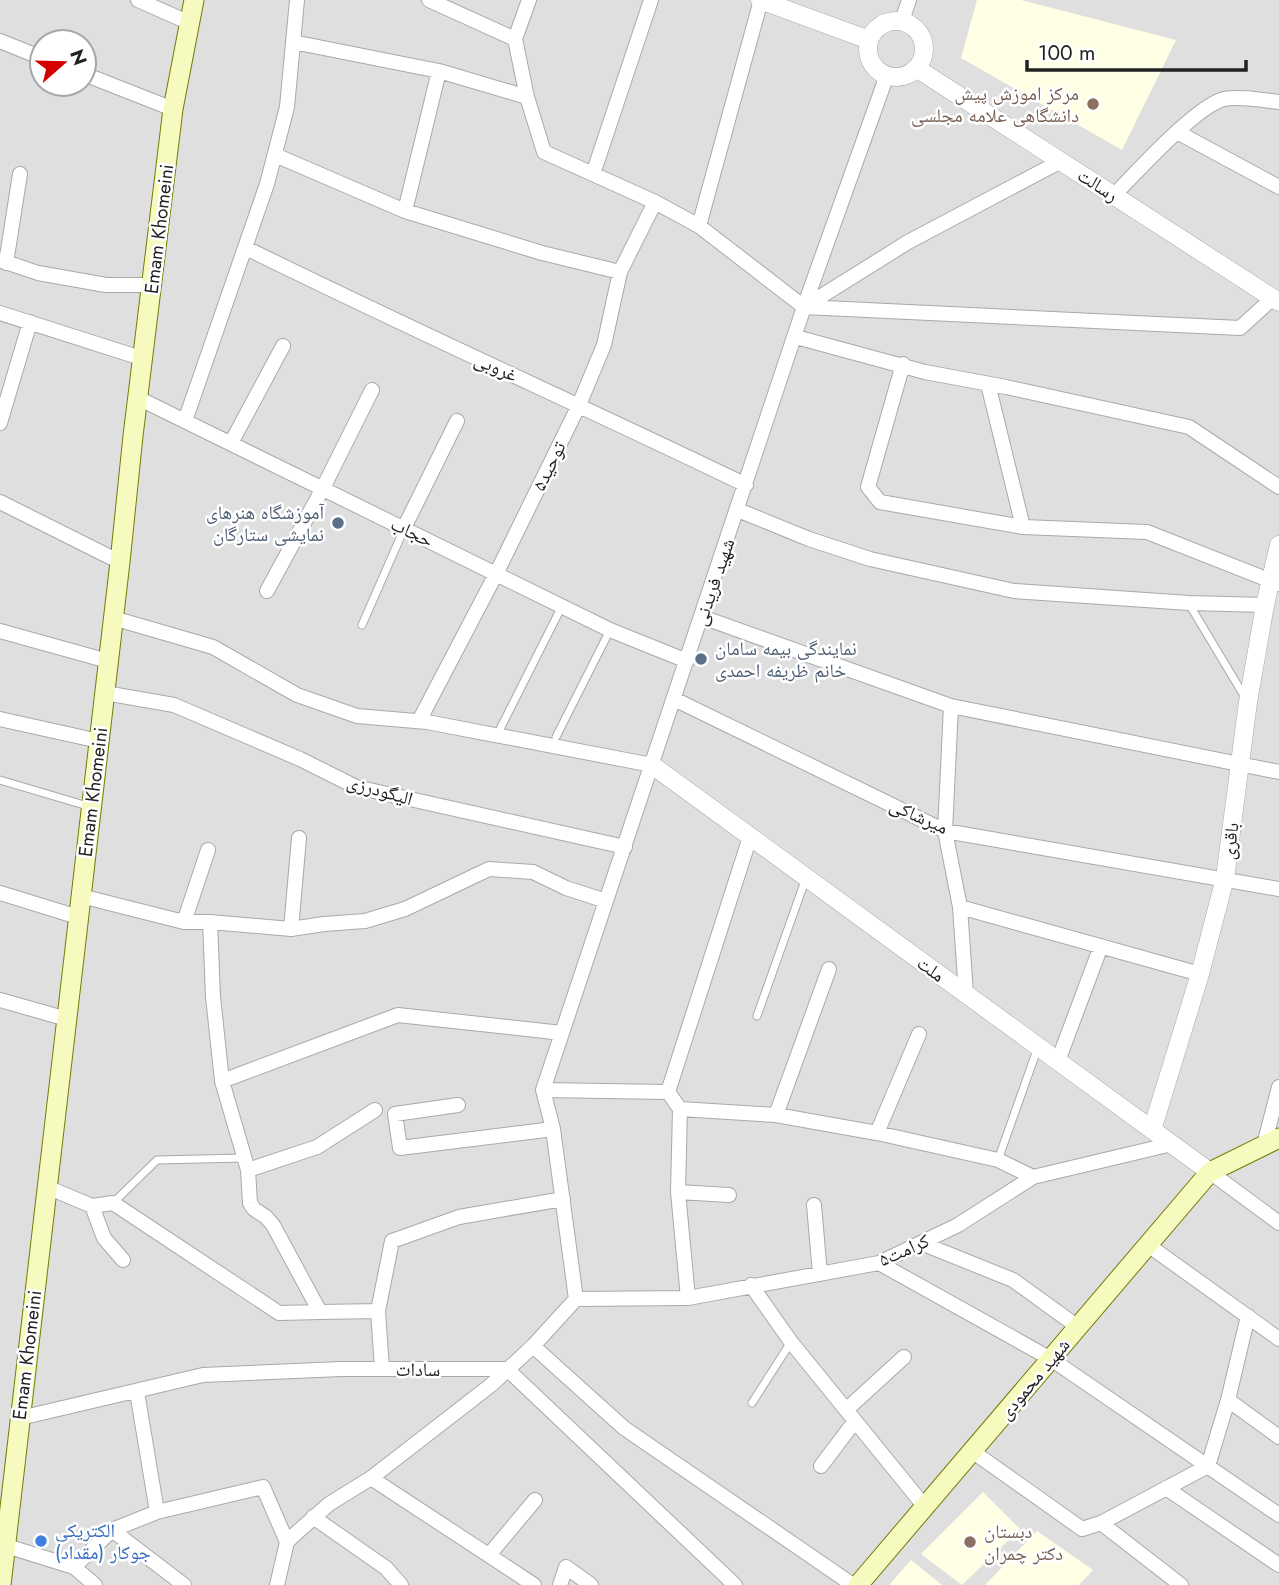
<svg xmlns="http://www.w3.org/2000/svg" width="1279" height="1585" font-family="Jost,'Noto Naskh Arabic',sans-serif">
  <rect width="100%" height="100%" fill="#f2efe9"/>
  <path fill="#e0dfdf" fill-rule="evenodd" d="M0 0H1279V1585H0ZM42 42H84V84H42Z"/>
  <path fill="#ffffe5" d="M977 0H1021L1176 40 1122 150 961 58Z
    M983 1492 1020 1529 962 1585 921 1554Z
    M1037 1531 1093 1570 1079 1585H985Z
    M911 1560 942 1585H889Z"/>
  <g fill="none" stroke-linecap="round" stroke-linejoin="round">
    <defs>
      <path id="service" d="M1189 604 1246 699
        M362 625 404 529
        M497 735 562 606
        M556 737 610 630
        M0 780 91 807
        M757 1016 806 878
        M998 1160 1038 1047
        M113 1203 157 1160 244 1158
        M752 1403 791 1342"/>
      <path id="minor" d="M138 0 190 23
        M429 0 515 39
        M529 0 515 39 527 97 544 152 655 202 699 226 804 307
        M902 21 909 0
        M0 41 42 58
        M293 42 439 71 527 97
        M84 74 173 109
        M1177 132 1279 187
        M275 155 405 211 542 253 620 272
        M593 174 651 0
        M1114 195C1136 173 1196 106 1224 99 1241 96 1262 100 1279 102
        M405 211 439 71
        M699 226 761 0
        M246 248C412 330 580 405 746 485
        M0 260 38 273 106 285H153
        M6 263 20 174
        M804 307 1240 328 1273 298
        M804 307 908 242 1061 161
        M0 313 144 359
        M796 337 925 372 1006 387 1189 427 1279 487
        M903 364 868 487 880 502 1023 527 1147 532 1279 584
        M988 384 1023 527
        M138 398 610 630 687 661
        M185 421 267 184 287 107 297 0
        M0 423 30 322
        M231 443 283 346
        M0 502 120 562
        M738 510 809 539 870 559 1014 591 1189 603 1265 605
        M404 528 457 421
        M267 591 323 488 372 390
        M702 617 951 706 1279 772
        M113 618 213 647 297 695 357 716 427 722 652 765
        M0 631 108 661
        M105 693 174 705 300 759 356 787 625 847
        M674 699 945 831 1279 889
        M951 706 945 831 960 907 966 994
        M0 719 99 741
        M419 721 497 572 579 405 604 345 620 272 655 202
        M0 893 78 917
        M81 896 184 922H210L291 929 324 924 365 921 405 909 489 869 533 872 566 888 606 901
        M960 907 1200 974
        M184 922 208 850
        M210 922 213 997 222 1081 248 1170 250 1203 254 1209 266 1217 273 1225 320 1312 378 1311
        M291 929 299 838
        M0 1000 67 1019
        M1058 1061 1101 946
        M222 1081 398 1015 562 1033
        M543 1090 804 307 887 75
        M543 1090 668 1092 680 1109 776 1115 877 1133 998 1160 1033 1177
        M668 1092 750 837
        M458 1105 395 1114 400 1148 553 1129
        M680 1109 678 1192 688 1298
        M776 1115 829 969
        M877 1133 919 1034
        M1264 1145 1279 1087
        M248 1170 317 1147 375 1110
        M1210 1172 1279 1223
        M47 1187 92 1206 113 1203 279 1313 320 1312
        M678 1192 729 1195
        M814 1205 820 1274
        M92 1206 104 1238 123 1260
        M921 1243 1013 1280 1078 1327
        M1148 1245 1279 1339
        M879 1263 1051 1359 1279 1515
        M751 1285 791 1342 925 1507
        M576 1299 688 1298 879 1263 958 1225 1033 1177 1172 1144
        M533 1346 624 1428 853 1585
        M382 1369 378 1311 392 1241 459 1217 563 1199
        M1228 1400 1279 1437
        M846 1410 904 1357
        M20 1418 203 1375 341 1369H507L735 1585
        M972 1451 1082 1529 1101 1523 1181 1585
        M821 1466 855 1421
        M371 1478 534 1585
        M1166 1488 1279 1565
        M157 1512 263 1487 287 1542
        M313 1517 386 1568 401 1585
        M1101 1523 1208 1466 1228 1400 1248 1316
        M112 1530 157 1512 137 1392
        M0 1544 74 1567 95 1585
        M489 1555 535 1500
        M74 1567 112 1530 184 1585
        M277 1585 287 1542 293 1536 329 1504 371 1478 491 1385 533 1346 576 1299 553 1129 543 1090
        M560 1585 566 1567 591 1585"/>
      <path id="tertiary" d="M760 0 869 40
        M868 49a28 28 0 1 1 56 0a28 28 0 1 1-56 0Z
        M916 68 1279 302
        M652 765 1210 1172
        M1152 1130 1200 974 1225 878 1248 702 1265 605 1279 545"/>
      <path id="secondary" d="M1 1585 120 562 133 436 173 109 194 0
        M858 1585 1210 1172 1279 1138"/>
    </defs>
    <use href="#service" stroke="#a9a9a9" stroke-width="9"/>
    <use href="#minor" stroke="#a9a9a9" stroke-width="16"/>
    <use href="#tertiary" stroke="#a9a9a9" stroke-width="19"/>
    <use href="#secondary" stroke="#707d05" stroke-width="21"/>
    <use href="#service" stroke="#fff" stroke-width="7"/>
    <use href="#minor" stroke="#fff" stroke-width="14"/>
    <use href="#tertiary" stroke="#fff" stroke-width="18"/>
    <use href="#secondary" stroke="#f7fabf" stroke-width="19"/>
  </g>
  <g fill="#8d6e63" stroke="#fff" stroke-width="2.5">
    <circle cx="1093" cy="104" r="7"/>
    <circle cx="970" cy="1542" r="7"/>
  </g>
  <g fill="#5c6f8a" stroke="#fff" stroke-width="2.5">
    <circle cx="338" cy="523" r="7"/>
    <circle cx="701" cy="659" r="7"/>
  </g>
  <circle fill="#3f7fe0" stroke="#fff" stroke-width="2.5" cx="41" cy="1541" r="7"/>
  <g text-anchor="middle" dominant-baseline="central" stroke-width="5" stroke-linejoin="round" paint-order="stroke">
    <g font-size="19" fill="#785e54" stroke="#fff" text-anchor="end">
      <text x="1079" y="93">مرکز اموزش پیش<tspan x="1079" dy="22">دانشگاهی علامه مجلسی</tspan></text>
      <text x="984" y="1531" text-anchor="start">دبستان<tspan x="984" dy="22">دکتر چمران</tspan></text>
    </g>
    <g font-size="19" fill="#222" stroke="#fff">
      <text transform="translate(1098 185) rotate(33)">رسالت</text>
      <text transform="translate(159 229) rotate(-83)">Emam Khomeini</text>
      <text transform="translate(496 367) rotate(24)">غروبی</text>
      <text transform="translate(549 466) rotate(-64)">توحید۵</text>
      <text transform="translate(412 532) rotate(26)">حجاب</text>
      <text transform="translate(714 582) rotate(-71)">شهید فریدنی</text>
      <text transform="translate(380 790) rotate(16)">الیگودرزی</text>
      <text transform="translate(93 792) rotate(-83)">Emam Khomeini</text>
      <text transform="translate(919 816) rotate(24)">میرشاکی</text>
      <text transform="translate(1230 841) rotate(-83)">باقری</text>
      <text transform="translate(931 969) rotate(36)">ملت</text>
      <text transform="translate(904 1250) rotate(-24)">کرامت۵</text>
      <text transform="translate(27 1355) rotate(-83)">Emam Khomeini</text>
      <text x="418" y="1369">سادات</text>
      <text transform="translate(1034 1379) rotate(-50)">شهید محمودی</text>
    </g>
    <g font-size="19" fill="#4e5e75" stroke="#fff" text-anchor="end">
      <text x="324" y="512">آموزشگاه هنرهای<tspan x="324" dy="22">نمایشی ستارگان</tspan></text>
      <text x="715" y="648" text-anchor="start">نمایندگی بیمه سامان<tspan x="715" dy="22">خانم ظریفه احمدی</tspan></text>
    </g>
    <g font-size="19" fill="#366cbe" stroke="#fff" text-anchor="start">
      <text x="55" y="1530">الکتریکی<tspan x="55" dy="22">جوکار (مقداد)</tspan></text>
    </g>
  </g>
  <g transform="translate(63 63) rotate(70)"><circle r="33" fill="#ffffff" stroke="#a7a7a7" stroke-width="2"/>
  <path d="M0-5L12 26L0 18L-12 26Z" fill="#d40000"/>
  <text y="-10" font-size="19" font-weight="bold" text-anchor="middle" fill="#222222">N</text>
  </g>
  <path d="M1027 60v10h219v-10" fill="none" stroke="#222222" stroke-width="3.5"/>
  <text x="1038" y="60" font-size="21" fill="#222222" stroke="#ffffff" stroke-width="5" paint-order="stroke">100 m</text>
</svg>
